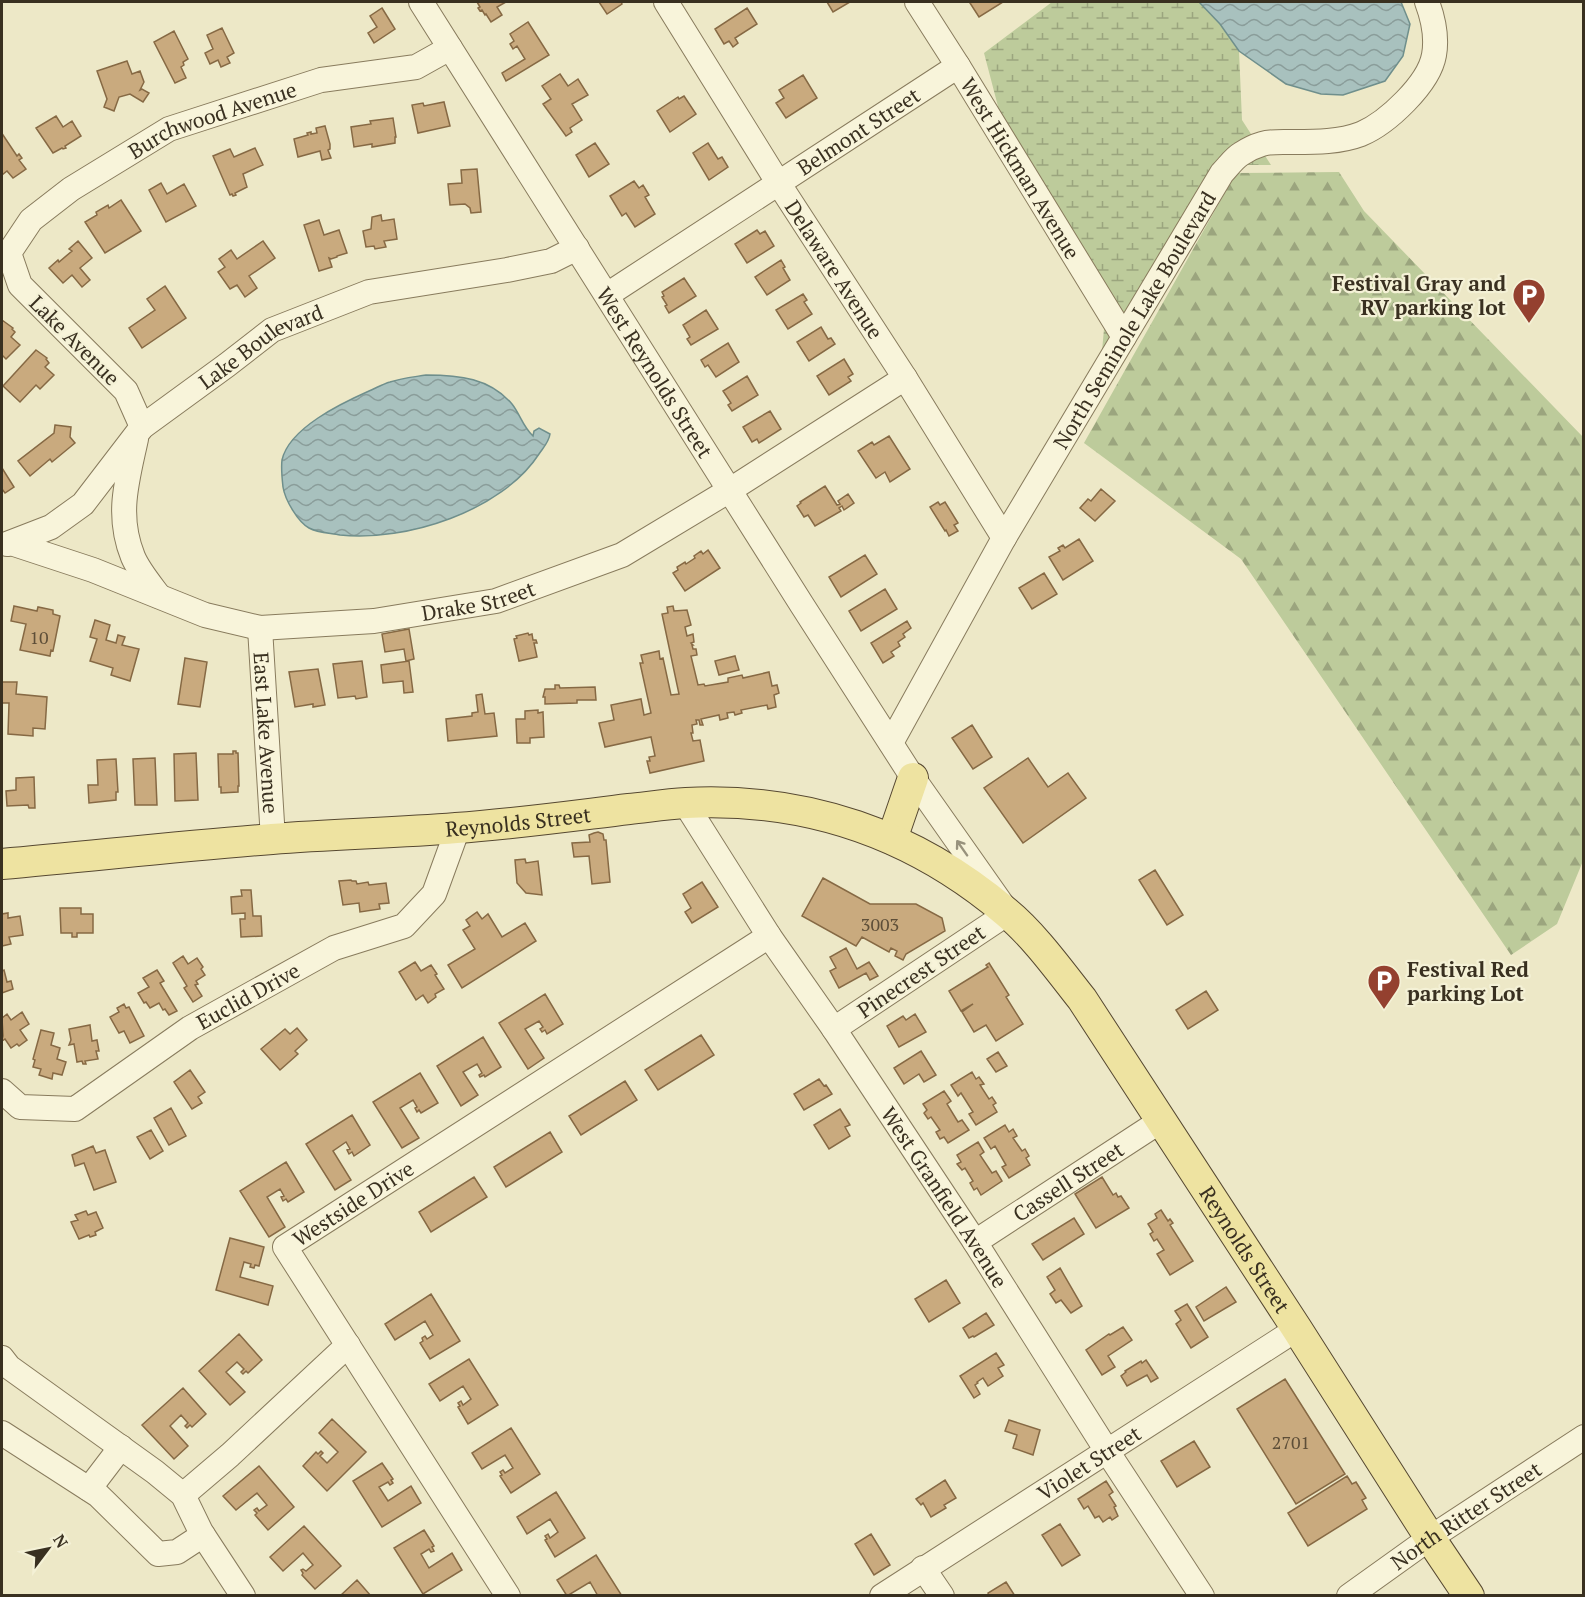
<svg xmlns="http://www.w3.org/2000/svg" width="1585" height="1597" font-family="'PT Serif',serif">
  <defs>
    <pattern id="forest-firs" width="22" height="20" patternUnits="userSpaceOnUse" patternTransform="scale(1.5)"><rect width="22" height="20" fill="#bdcb9b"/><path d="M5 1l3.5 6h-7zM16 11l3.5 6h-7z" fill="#9ba57e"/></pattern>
    <pattern id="wetland-marsh" width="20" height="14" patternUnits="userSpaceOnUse" patternTransform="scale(1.5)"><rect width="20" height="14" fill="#bdcb9b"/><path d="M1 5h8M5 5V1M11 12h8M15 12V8" fill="none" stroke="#9ba57e"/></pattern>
    <pattern id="water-waves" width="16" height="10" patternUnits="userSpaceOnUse" patternTransform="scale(1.5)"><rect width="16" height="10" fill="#a8c1be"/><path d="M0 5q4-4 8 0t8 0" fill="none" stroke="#8a9d9a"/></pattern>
  </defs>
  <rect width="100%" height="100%" fill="#ede8c7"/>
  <path fill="url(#forest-firs)" d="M1339 172 1364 211 1583 437V861L1557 924 1511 955 1241 559 1084 443 1236 173Z"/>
  <path fill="url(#wetland-marsh)" d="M1052 2H1199L1220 24 1239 51 1242 120 1271 165H1237L1097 406 1105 318 1011 156 984 53Z"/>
  <path fill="url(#water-waves)" stroke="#6f8f8c" stroke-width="1.5" d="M1199 2H1401L1410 24 1403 56 1385 81 1343 95 1321 94 1286 84 1239 51 1220 24Z
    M426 375C459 375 490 378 512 404 520 414 523 427 533 436L534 431 539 428 550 434C549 442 543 448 539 454 502 511 406 542 340 535 331 533 318 533 309 528 298 522 285 500 283 487 282 478 281 468 282 460 289 428 342 403 369 391 376 388 383 384 390 382 402 378 414 377 426 375Z"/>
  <path fill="#c9aa7e" stroke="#866944" stroke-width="1.5" d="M477 2H506L497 7 502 15 491 22 486 14 485 15 482 10 480 11 478 8 480 7Z
    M599 2H621L622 4 607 14Z
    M827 2H850L833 12Z
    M972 2H1003L979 17 970 3Z
    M382 8 395 29 374 43 368 33 377 27 370 16Z
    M747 8 757 24 735 38 738 43 733 47 729 41 724 44 715 29Z
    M528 22 549 55 506 81 502 73 525 59 517 46 513 49 510 44 514 41 510 34Z
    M222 28 234 53 227 57 230 63 221 67 218 60 210 64 205 53 213 49 207 35Z
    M174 31 188 59 183 62 184 65 181 67 186 78 175 83 154 42Z
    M127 61 132 74 140 71 144 82 140 90 142 89 149 93 143 102 130 94 119 97 114 111 104 107 107 99 97 71Z
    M560 74 568 86 578 79 588 95 572 104 582 120 570 128 572 132 566 136 543 104 551 99 542 86Z
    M803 75 817 98 786 118 776 103 784 98 779 90Z
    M684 96 696 114 670 132 657 111 678 97 679 99Z
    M444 102 450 126 418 133 412 105 423 103 424 106Z
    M56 116 63 127 72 121 81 136 65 146 66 148 63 149 62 148 53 153 36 128Z
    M393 118 396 137H395V143L372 147V144L354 147 351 127 371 124 370 121Z
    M325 126 330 144V149L328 150 331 158 322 160 320 151 298 157 294 139 308 135 307 133 311 132V134L317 133 316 128Z
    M3 135 17 156 19 154 22 158 19 160 26 169 13 178 7 171 2 175V136Z
    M595 143 609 164 589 177 576 155Z
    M708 143 718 159 722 157 728 167 709 180 693 153Z
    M255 148 263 165 243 174 247 187 235 193 236 195 233 196 232 194 230 195 213 156 230 149 234 157Z
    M477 169 481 212 471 213 470 208 465 204 450 205 448 184 462 183 461 170Z
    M634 181 639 188 643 185 649 195 645 197 655 214 635 227 626 213 622 216 610 196Z
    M161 183 167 194 184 184 196 206 166 222 149 190Z
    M121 200 141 231 105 253 85 222 97 215 96 212 108 205 109 208Z
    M381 215 382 221 394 219 397 239 384 241 386 247 375 249 374 246 366 247 363 231 371 229 372 217Z
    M319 220 324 235 339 230 347 253 337 256V257L331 259 329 258 332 267 319 271 304 225Z
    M757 230 760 234 765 231 774 246 747 263 735 244Z
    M78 241 92 258 80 268 90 280 82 287 72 275 63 283 49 268 58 260 59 262 72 251 69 249Z
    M263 241 275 258 249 276 257 288 245 297 237 285 230 289 218 272 225 267 219 259 231 250 237 259Z
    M781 260 785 267 783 268 790 280 767 295 755 277Z
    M684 278 696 296 669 313 665 306 667 305 662 297 664 296 662 292Z
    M165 286 186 318 142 348 129 328 155 310 147 299Z
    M803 294 807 300 804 302 812 314 788 329 776 310Z
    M706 310 718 329 691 345 687 339 690 337 683 325Z
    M2 320 13 328 12 329 15 332 11 337 20 345 6 359 2 355Z
    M821 327 828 339 831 338 835 344 809 361 797 342Z
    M728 343 739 362 716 377 708 365 705 367 701 360Z
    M36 350 47 358 46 359 49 363 45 367 54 375 40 389 36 385 20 402 3 386Z
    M844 359 853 374 848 377 851 381 829 395 817 376Z
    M747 376 758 395 732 411 728 405 731 403 723 391Z
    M770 411 781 429 759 443 757 439 752 442 743 427Z
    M55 425 71 427 70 437 75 443 52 462 50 459 30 476 18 461 54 433Z
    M889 436 910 469 890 482 885 472 876 478 858 451 872 442 874 445Z
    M2 468 14 487 5 493 2 489Z
    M825 486 837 505 840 504 838 501 848 494 854 503 844 510 842 506 839 508 841 511 815 526 808 515 804 517 797 506 801 503 800 502Z
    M1101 489 1115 501 1095 521 1080 508 1088 499 1091 501Z
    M938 502 940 505 945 502 958 523 954 525 958 531 949 536 946 530 945 531 930 507Z
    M1079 539 1093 561 1063 580 1049 557 1060 551 1058 548 1063 545 1065 548Z
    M708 550 720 568 685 591 673 573 678 570 677 567 685 562 686 564 695 558 694 556 701 551 703 554Z
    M865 555 877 574 841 597 829 577Z
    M1044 573 1057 594 1032 609 1019 588Z
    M885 589 897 609 861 631 849 611Z
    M14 606 37 611 38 607 53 610V614L60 616 53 651 51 650 50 656 20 650 26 624 11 621Z
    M673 606 674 611 687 610 691 625 685 627 687 636 693 634 694 642 691 643 693 645H692L693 649H696L697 655 691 656 698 685 704 684 705 686 728 682V678L742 675 743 678 769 672 772 686 777 685 779 693 774 695 776 707 768 709 767 705 741 710 742 713 735 715 734 712 727 713 728 718 720 720 719 715 701 719 703 725H700L699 720H696L697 724 692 725 693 733H691L693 741 700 740 704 761 650 773 647 761H650L649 757 655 756 651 737 605 747 599 723 614 720 611 705 641 699 644 715 651 713 640 663H643L641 655 659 651 660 659 663 658 671 695 679 694 662 614 668 613 667 607Z
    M95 620 110 625 106 640 116 643 118 635 125 637 122 645 139 649 130 681 111 675 113 668 90 661 97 639 90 637Z
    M907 621 911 628 903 634 905 637 898 642 900 646 891 652 894 656 883 663 871 643Z
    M409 629 414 659 406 661 404 649 385 652 382 634Z
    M528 633 529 635 532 634 533 640H536L537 643H534L537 657 519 661 514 639 517 638 516 636Z
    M735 656 739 670 719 675 715 661Z
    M185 658 207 662 200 707 178 704Z
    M362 661 367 697 356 699 355 696 338 698 333 664Z
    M409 661 413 692 404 693 403 681 383 683 381 665Z
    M318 669 325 705 313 707V704L295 707 289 672Z
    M2 682H17L16 694 47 697 45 729 33 728V736L8 734 9 703H2Z
    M555 685H559L560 688 595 687 596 700H577V703L545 704V697H543L545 689H555Z
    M482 694 485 714 494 713 497 736 448 741 446 719 472 716V713L478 712 476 695Z
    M538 710V713L543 712 544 737 530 738V743H517L516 719H525V711Z
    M972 725 992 757 973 769 952 738Z
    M233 751H236V753H238L239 786H238V792L221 793V787H219L218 754H233Z
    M196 753 198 800 175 801 174 754Z
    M155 758 157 805H135L133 759Z
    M1028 758 1048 787 1068 773 1086 798 1023 843 984 788Z
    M116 759 118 792H116V800L89 803 88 785H98L97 760Z
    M34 777 35 808H29L28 805 7 806 6 791 16 790V778Z
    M598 832 603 834 604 840H606L610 882 592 884 589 856 574 857 572 843 590 842 589 835 594 833Z
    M525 859 526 863 538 861 542 895 526 893 517 883 515 860Z
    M1155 870 1183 915 1167 925 1139 880Z
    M823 878 870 904H916L942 918 945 931 906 954 903 960 895 956 897 951 891 948 889 952 862 937 856 946 802 916Z
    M351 880 352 881H356L357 884 368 882 369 885 386 883 389 903 379 904 380 909 360 912 359 903 343 905 339 881Z
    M702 882 718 907 692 923 685 912 691 908 683 894Z
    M241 890H251L253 916H261L262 936 241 937 240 919H245V913L232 914 231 897 242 896Z
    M60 908H81V914H93V933H77V937H72V933H61Z
    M477 912 482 919 488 914 502 937 525 923 536 941 462 988 448 965 475 949 463 930 470 926 466 920Z
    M8 913V918L20 916 23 935 9 937 11 944 2 946V914Z
    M846 948 857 969 869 962 878 976 870 980 866 973 839 988 830 971 836 968 830 957Z
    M183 956 188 964 197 958 203 967 201 969 205 975 196 981 198 984 195 985 202 996 193 1002 184 988 187 986 173 963Z
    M415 962 421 971 431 965 437 974 435 975 444 989 435 994 436 997 428 1003 423 995 416 1000 399 972Z
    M989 963 1009 995 1006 997 1023 1024 996 1041 986 1025 974 1032 962 1012 973 1004 961 1011 949 991 988 967 986 965Z
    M4 970 7 982 11 981 13 989 2 993V971Z
    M157 970 164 981 160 983 177 1011 169 1015 165 1009 163 1010 159 1003 150 1008 146 1002 144 1003 138 993 149 987 143 978Z
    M1206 991 1218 1010 1188 1029 1176 1010Z
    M545 994 563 1024 547 1034 545 1030 542 1032 540 1029 543 1027 539 1021 525 1029 544 1058 528 1069 499 1023Z
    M124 1004 126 1008 129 1007 144 1036 130 1043 124 1031 119 1033 110 1017 119 1012 117 1008Z
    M22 1012 29 1024 20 1030 27 1040 19 1046 17 1044 11 1048 5 1039 2 1041V1040L3 1036 2 1018 7 1014 11 1020Z
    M915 1014 926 1032 899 1047 887 1026 903 1016 906 1020Z
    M90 1025 92 1041 97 1040 99 1051H96L98 1059 85 1061 86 1064H83L82 1061 77 1062 74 1044 69 1045 71 1040 69 1029Z
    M297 1028 307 1040 295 1051 298 1054 280 1070 261 1049 285 1029 290 1034Z
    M41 1030 54 1033 51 1045 60 1048 57 1059 66 1062 62 1075 53 1073 52 1079 39 1075 41 1069 33 1067 35 1060 33 1059Z
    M701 1035 714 1055 658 1090 645 1070Z
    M483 1037 501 1067 485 1077 484 1075 480 1077 479 1075 482 1073 477 1064 463 1072 478 1095 461 1106 437 1066Z
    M921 1051 936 1075 924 1082 919 1074 904 1084 894 1068Z
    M998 1052 1007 1066 996 1072 987 1059Z
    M190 1070 205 1092 198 1097 202 1103 192 1109 174 1082Z
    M972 1072 976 1079 979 1077 984 1084 980 1085 989 1099 992 1097 996 1103 993 1105 997 1112 976 1125 969 1114 973 1112 961 1093 958 1096 951 1085Z
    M420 1073 438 1103 421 1113 419 1110 417 1112 415 1108 417 1107 413 1100 400 1108 419 1138 402 1148 373 1102Z
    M819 1079 824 1086 826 1085 832 1094 804 1110 794 1094Z
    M625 1081 637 1100 581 1135 569 1116Z
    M944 1091 951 1101 947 1104 958 1122 962 1120 969 1130 948 1143 944 1137 940 1139 936 1132 940 1130 931 1117 928 1119 924 1113 927 1110 923 1104Z
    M171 1108 186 1136 169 1145 154 1118Z
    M840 1109 850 1125 845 1127 850 1136 829 1149 814 1125Z
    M352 1115 370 1145 354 1156 352 1152 349 1154 347 1150 350 1149 346 1142 333 1151 351 1180 335 1190 306 1144Z
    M1005 1125 1009 1132 1013 1129 1017 1136 1013 1138 1022 1151 1025 1149 1029 1156 1026 1158 1030 1165 1009 1178 1002 1167 1006 1165 995 1146 991 1149 984 1138Z
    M151 1130 163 1151 150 1159 137 1137Z
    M550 1132 562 1152 506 1187 494 1167Z
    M978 1142 984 1152 980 1155 992 1173 996 1171 1002 1181 981 1195 977 1188 974 1190 970 1183 973 1181 965 1168 962 1170 957 1164 961 1162 957 1155Z
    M93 1146 96 1153 105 1150 116 1182 94 1190 84 1163 75 1166 72 1155Z
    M286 1162 304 1192 288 1202 286 1199 283 1201 281 1197 284 1196 280 1189 267 1197 285 1227 269 1237 240 1191Z
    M474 1177 487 1197 431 1232 419 1212Z
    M1102 1177 1113 1195 1116 1193 1118 1197 1121 1196 1129 1208 1096 1228 1075 1194Z
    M1161 1210 1168 1221 1170 1219 1173 1223 1170 1225 1193 1261 1170 1275 1157 1254 1164 1250 1157 1239 1154 1241 1150 1234 1153 1232 1148 1224 1157 1218 1155 1214Z
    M86 1211 88 1215 96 1212 103 1228 95 1232 96 1235 90 1237 89 1235 79 1239 71 1222 78 1220 75 1215Z
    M1074 1218 1084 1234 1043 1260 1032 1244Z
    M230 1238 264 1247 259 1266 255 1265 254 1268 250 1267 251 1264 244 1262 240 1277 273 1286 268 1305 216 1290Z
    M1060 1268 1082 1306 1071 1313 1061 1300 1056 1303 1050 1294 1055 1290 1047 1277Z
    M946 1280 960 1303 929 1322 915 1299Z
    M1226 1287 1236 1302 1204 1321 1196 1307Z
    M431 1294 460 1341 430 1359 420 1343 423 1341 422 1338 425 1336 427 1339 433 1335 425 1321 395 1340 385 1324Z
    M1187 1304 1208 1337 1191 1348 1176 1324 1181 1320 1175 1311Z
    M986 1313 994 1325 974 1337 973 1336 969 1338 963 1328Z
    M1123 1327 1132 1340 1108 1356 1115 1367 1102 1375 1086 1350 1109 1334 1110 1335Z
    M239 1334 262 1360 248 1373 246 1371 243 1374 241 1372 244 1369 237 1362 226 1372 245 1392 230 1405 199 1371Z
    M996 1353 1004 1365 998 1368 1003 1376 988 1386 983 1378 977 1382 978 1383 975 1385 980 1394 974 1398 960 1376Z
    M469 1359 498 1405 468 1424 458 1407 460 1406 458 1403 461 1401 463 1405 471 1399 463 1386 440 1401 429 1384Z
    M1146 1360 1158 1378 1151 1382 1147 1375 1127 1386 1121 1376 1126 1372 1125 1371 1141 1361 1142 1363Z
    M1285 1379 1345 1474 1296 1504 1237 1409Z
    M183 1388 206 1414 192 1427 190 1425 187 1428 185 1426 188 1423 181 1415 170 1426 188 1446 174 1459 142 1425Z
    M332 1419 366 1452 327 1491 303 1466 316 1452 318 1454 321 1451 323 1453 320 1456 327 1463 338 1452 319 1433Z
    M1009 1420 1040 1430 1033 1455 1013 1448 1017 1435 1005 1431Z
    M511 1428 540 1474 511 1493 500 1476 502 1475 500 1472 503 1470 505 1473 513 1468 505 1455 482 1469 472 1453Z
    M1194 1441 1210 1467 1177 1487 1161 1461Z
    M382 1463 393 1479 391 1480 393 1483 390 1485 388 1482 379 1487 388 1501 411 1486 421 1503 382 1527 353 1481Z
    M259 1466 294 1507 268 1530 255 1515 257 1513 254 1510 257 1508 259 1511 267 1505 257 1493 236 1510 223 1496Z
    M1347 1476 1352 1484 1356 1482 1366 1498 1362 1500 1367 1509 1308 1546 1288 1513Z
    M945 1480 956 1498 944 1505 946 1508 931 1517 923 1503 921 1505 916 1499Z
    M1106 1481 1113 1492 1109 1495 1116 1506 1114 1507 1118 1516 1112 1520 1110 1517 1103 1522 1099 1516 1095 1518 1088 1506 1084 1509 1078 1499Z
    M556 1492 585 1538 555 1557 545 1540 547 1539 545 1536 548 1534 550 1538 558 1532 550 1519 527 1534 517 1517Z
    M1060 1524 1080 1555 1062 1566 1042 1535Z
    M304 1526 341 1566 315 1589 302 1575 303 1573 301 1570 303 1569 306 1571 313 1565 303 1553 283 1571 270 1557Z
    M424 1530 434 1546 432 1547 434 1551 431 1552 429 1549 421 1554 429 1568 452 1553 462 1570 423 1594 394 1548Z
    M871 1534 890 1565 874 1575 855 1544Z
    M596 1555 622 1596H598L590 1582 567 1596 557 1580Z
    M357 1580 371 1596H340Z
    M1006 1582 1015 1596H989L988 1593Z"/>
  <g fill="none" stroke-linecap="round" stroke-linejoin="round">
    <defs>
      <g id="minor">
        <path id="s1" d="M421 2 802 605 913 778 1008 913 834 1029"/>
        <path id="s2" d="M666 2 779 184 905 378 1004 538"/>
        <path id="s3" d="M917 2 958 66 1124 337"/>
        <path id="s4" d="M607 295 958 66"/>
        <path id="s5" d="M142 427 126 391 20 285 9 253 31 220 71 189 169 129 321 80 416 67 450 48"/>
        <path d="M136 439C127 481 116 515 133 557 139 571 150 584 159 596"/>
        <path id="s6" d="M11 543 93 570 205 615 260 628 374 621 496 601 622 555 730 490 905 378"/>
        <path id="s7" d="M7 544 51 527 83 504 142 427 227 365 272 330 369 292 507 270 551 261 577 248"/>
        <path id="s8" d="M260 628 273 839"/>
        <path id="s9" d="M891 743 1004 538 1222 173C1228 167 1234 158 1241 154 1247 150 1255 146 1262 144 1272 141 1283 142 1294 142 1316 142 1340 142 1361 134 1387 123 1429 84 1434 55 1437 38 1433 18 1427 2"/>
        <path id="s10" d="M685 803 769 936 834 1029 975 1242 1107 1451 1202 1596"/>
        <path id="s11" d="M2 1091 20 1107 75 1109 190 1028 334 948 404 926 434 894 458 828"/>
        <path id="s12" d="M975 1242 1162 1120"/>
        <path d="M2 1358 9 1367 155 1472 183 1495 201 1532 243 1596"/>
        <path d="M2 1433 98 1495 158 1554 177 1552 203 1535"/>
        <path d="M89 1489 121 1447"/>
        <path d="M183 1495 230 1455 348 1345"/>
        <path d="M923 1568 942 1596"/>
        <path id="s13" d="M508 1596 285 1247 769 936"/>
        <path id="s14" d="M882 1596 1297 1329"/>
        <path id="s15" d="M1349 1596 1430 1538 1584 1437"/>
      </g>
      <g id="major">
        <path d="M892 839 913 778"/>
        <path id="s16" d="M2 864C92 856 182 846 272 839 333 834 395 833 456 828 514 824 571 816 629 809 648 807 667 804 686 803 806 797 914 834 1006 912 1034 935 1059 970 1082 999L1297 1329 1430 1538 1469 1596"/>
      </g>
    </defs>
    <use href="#minor" stroke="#887b5d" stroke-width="26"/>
    <use href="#major" stroke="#564831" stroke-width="32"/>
    <use href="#minor" stroke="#f8f4da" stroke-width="24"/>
    <use href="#major" stroke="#eee3a1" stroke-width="30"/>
  </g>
  <defs><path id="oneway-shaft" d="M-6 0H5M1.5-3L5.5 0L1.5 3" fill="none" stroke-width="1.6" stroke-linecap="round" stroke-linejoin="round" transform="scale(1.5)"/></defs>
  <use stroke="#98927d" href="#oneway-shaft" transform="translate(962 848) rotate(-125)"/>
  <defs>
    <symbol id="parking-pin" viewBox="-11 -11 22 30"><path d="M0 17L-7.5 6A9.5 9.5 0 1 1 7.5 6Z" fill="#94402f" stroke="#f4f1d6"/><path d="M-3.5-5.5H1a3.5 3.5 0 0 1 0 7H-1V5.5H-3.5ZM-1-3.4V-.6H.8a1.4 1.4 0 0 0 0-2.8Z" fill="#fff"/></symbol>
  </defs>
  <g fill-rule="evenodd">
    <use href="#parking-pin" x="1510" y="276" width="38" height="52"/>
    <use href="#parking-pin" x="1365" y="962" width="38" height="52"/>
  </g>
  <g text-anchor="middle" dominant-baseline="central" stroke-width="4.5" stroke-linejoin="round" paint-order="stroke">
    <g font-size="18" fill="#5d4e38">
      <text x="39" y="637">10</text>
      <text x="880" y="924">3003</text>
      <text x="1291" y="1442">2701</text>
    </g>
    <g font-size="21" fill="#393020" stroke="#f4f1d6">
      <text stroke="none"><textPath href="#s5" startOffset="472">Burchwood Avenue</textPath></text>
      <text stroke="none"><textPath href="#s4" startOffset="300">Belmont Street</textPath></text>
      <text stroke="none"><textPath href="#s3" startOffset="196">West Hickman Avenue</textPath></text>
      <text stroke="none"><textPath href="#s2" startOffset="316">Delaware Avenue</textPath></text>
      <text stroke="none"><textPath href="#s9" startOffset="488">North Seminole Lake Boulevard</textPath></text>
      <text transform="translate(75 340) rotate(45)">Lake Avenue</text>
      <text stroke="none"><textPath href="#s7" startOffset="328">Lake Boulevard</textPath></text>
      <text stroke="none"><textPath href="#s1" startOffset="438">West Reynolds Street</textPath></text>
      <text stroke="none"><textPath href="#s6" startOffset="484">Drake Street</textPath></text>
      <text stroke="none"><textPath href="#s8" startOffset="105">East Lake Avenue</textPath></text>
      <text stroke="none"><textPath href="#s16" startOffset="518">Reynolds Street</textPath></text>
      <text transform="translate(921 971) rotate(-34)">Pinecrest Street</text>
      <text stroke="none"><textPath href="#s11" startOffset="286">Euclid Drive</textPath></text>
      <text stroke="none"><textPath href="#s12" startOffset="111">Cassell Street</textPath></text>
      <text stroke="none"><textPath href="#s10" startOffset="472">West Granfield Avenue</textPath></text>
      <text stroke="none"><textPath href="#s13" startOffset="495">Westside Drive</textPath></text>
      <text stroke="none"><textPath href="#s16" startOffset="1448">Reynolds Street</textPath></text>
      <text stroke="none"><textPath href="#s14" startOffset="246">Violet Street</textPath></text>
      <text stroke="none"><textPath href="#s15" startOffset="142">North Ritter Street</textPath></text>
    </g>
    <g font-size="21" font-weight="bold" fill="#393020" stroke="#f4f1d6" text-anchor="end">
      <text x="1506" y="283">Festival Gray and<tspan x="1506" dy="24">RV parking lot</tspan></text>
      <text x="1407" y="969" text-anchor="start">Festival Red<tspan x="1407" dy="24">parking Lot</tspan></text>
    </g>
  </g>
  <rect width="1585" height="1597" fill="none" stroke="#393020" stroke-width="6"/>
  <g transform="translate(48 1549) rotate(58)" stroke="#f4f1d6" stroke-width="4.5" paint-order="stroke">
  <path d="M0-4.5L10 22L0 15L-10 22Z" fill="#393020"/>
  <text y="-9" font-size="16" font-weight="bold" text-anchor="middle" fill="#393020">N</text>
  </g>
</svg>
